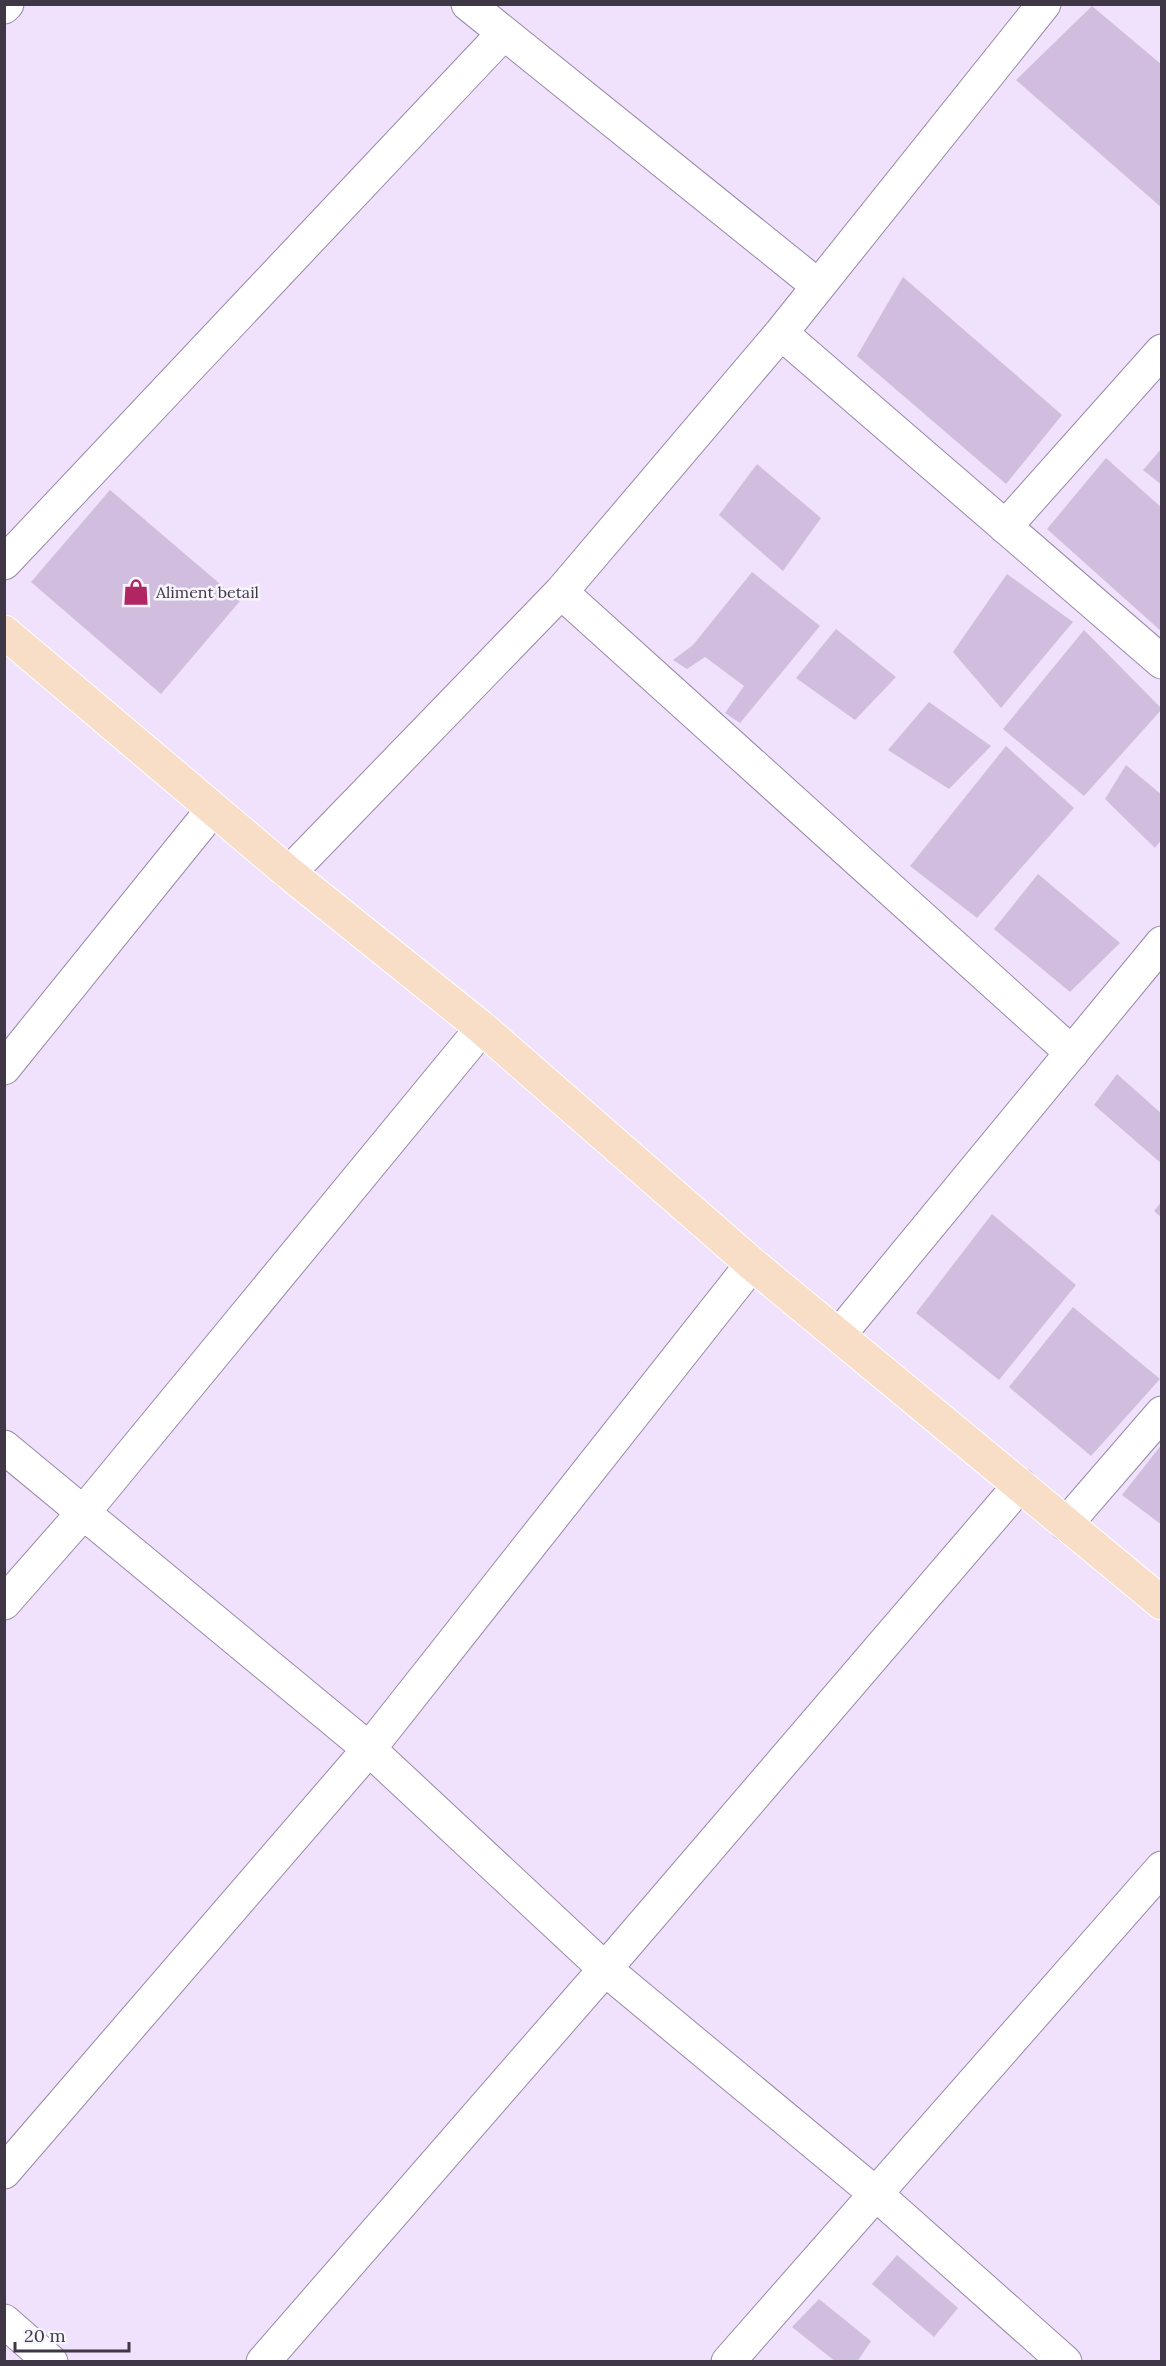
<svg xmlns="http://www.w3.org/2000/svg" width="1166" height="2366" font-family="Lora,serif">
  <rect width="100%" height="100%" fill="#f0e1fd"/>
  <path fill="#d1bedf" d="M1092 6 1162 65V208L1016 80Z
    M903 277 1062 415 1006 484 857 356Z
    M1162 448V485L1143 470Z
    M1106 458 1162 508V632L1047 529Z
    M757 464 821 518 783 571 719 515Z
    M110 490 240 601 161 694 31 582Z
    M752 572 820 626 740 723 725 713 744 686 705 657 687 669 673 660 693 645Z
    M1007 574 1073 622 1001 708 953 652Z
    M836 629 896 677 855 720 796 678Z
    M1084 630 1162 709 1084 796 1003 729Z
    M929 702 991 746 949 789 888 750Z
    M1006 746 1074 808 977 918 910 866Z
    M1126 765 1162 795V839L1155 848 1105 799Z
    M1038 874 1120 943 1070 992 994 929Z
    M1117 1074 1162 1114V1164L1094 1105Z
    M1162 1201V1218L1154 1211Z
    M992 1214 1076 1285 999 1380 916 1313Z
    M1073 1307 1160 1379 1091 1456 1009 1387Z
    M1162 1444V1525L1122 1495Z
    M897 2255 958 2308 934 2337 872 2284Z
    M819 2299 871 2341 857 2362H836L792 2327Z"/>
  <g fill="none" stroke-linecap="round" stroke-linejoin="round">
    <defs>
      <path id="minor" d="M468 4 817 285
        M781 333 1162 662
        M1005 527 1162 351
        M4 563 503 34
        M561 592 1072 1053
        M289 873 561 592 781 333 1044 4
        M4 1068 213 809
        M839 1335 1162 943
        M4 1447 369 1749 605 1969 876 2194 1065 2362
        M1066 1524 1162 1413
        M4 1603 83 1513 482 1028
        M4 2172 369 1749 752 1264
        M4 2321 51 2362
        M263 2362 605 1969 1020 1485
        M728 2362 1162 1868"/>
      <path id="tertiary" d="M4 7 7 4"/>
      <path id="primary" d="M4 632 289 873 482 1028 752 1264 1162 1603"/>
    </defs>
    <use href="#minor" stroke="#9988a7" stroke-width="35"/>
    <use href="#tertiary" stroke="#9988a7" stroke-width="35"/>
    <use href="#primary" stroke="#fff" stroke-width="35"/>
    <use href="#minor" stroke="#fff" stroke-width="33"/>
    <use href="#tertiary" stroke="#fff" stroke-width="33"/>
    <use href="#primary" stroke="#f8ddc7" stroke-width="33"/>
  </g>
  <defs>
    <symbol id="shop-bare" viewBox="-9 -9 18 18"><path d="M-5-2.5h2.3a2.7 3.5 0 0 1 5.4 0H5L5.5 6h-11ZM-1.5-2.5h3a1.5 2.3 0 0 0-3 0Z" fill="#b12562" stroke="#f7f4fb" stroke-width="2.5" paint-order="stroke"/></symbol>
  </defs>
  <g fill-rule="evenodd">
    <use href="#shop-bare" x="117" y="573" width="38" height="38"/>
  </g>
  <g text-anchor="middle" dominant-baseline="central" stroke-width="5" stroke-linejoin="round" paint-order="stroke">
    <g font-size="16" fill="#3f3745" stroke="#f7f4fb" text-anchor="start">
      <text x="156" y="592">Aliment betail</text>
    </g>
  </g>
  <rect width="1166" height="2366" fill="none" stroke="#3f3745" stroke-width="12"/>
  <path d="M15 2342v9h114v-9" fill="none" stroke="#3f3745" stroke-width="3"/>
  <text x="24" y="2342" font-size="18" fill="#3f3745" stroke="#f7f4fb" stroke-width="4.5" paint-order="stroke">20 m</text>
</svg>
